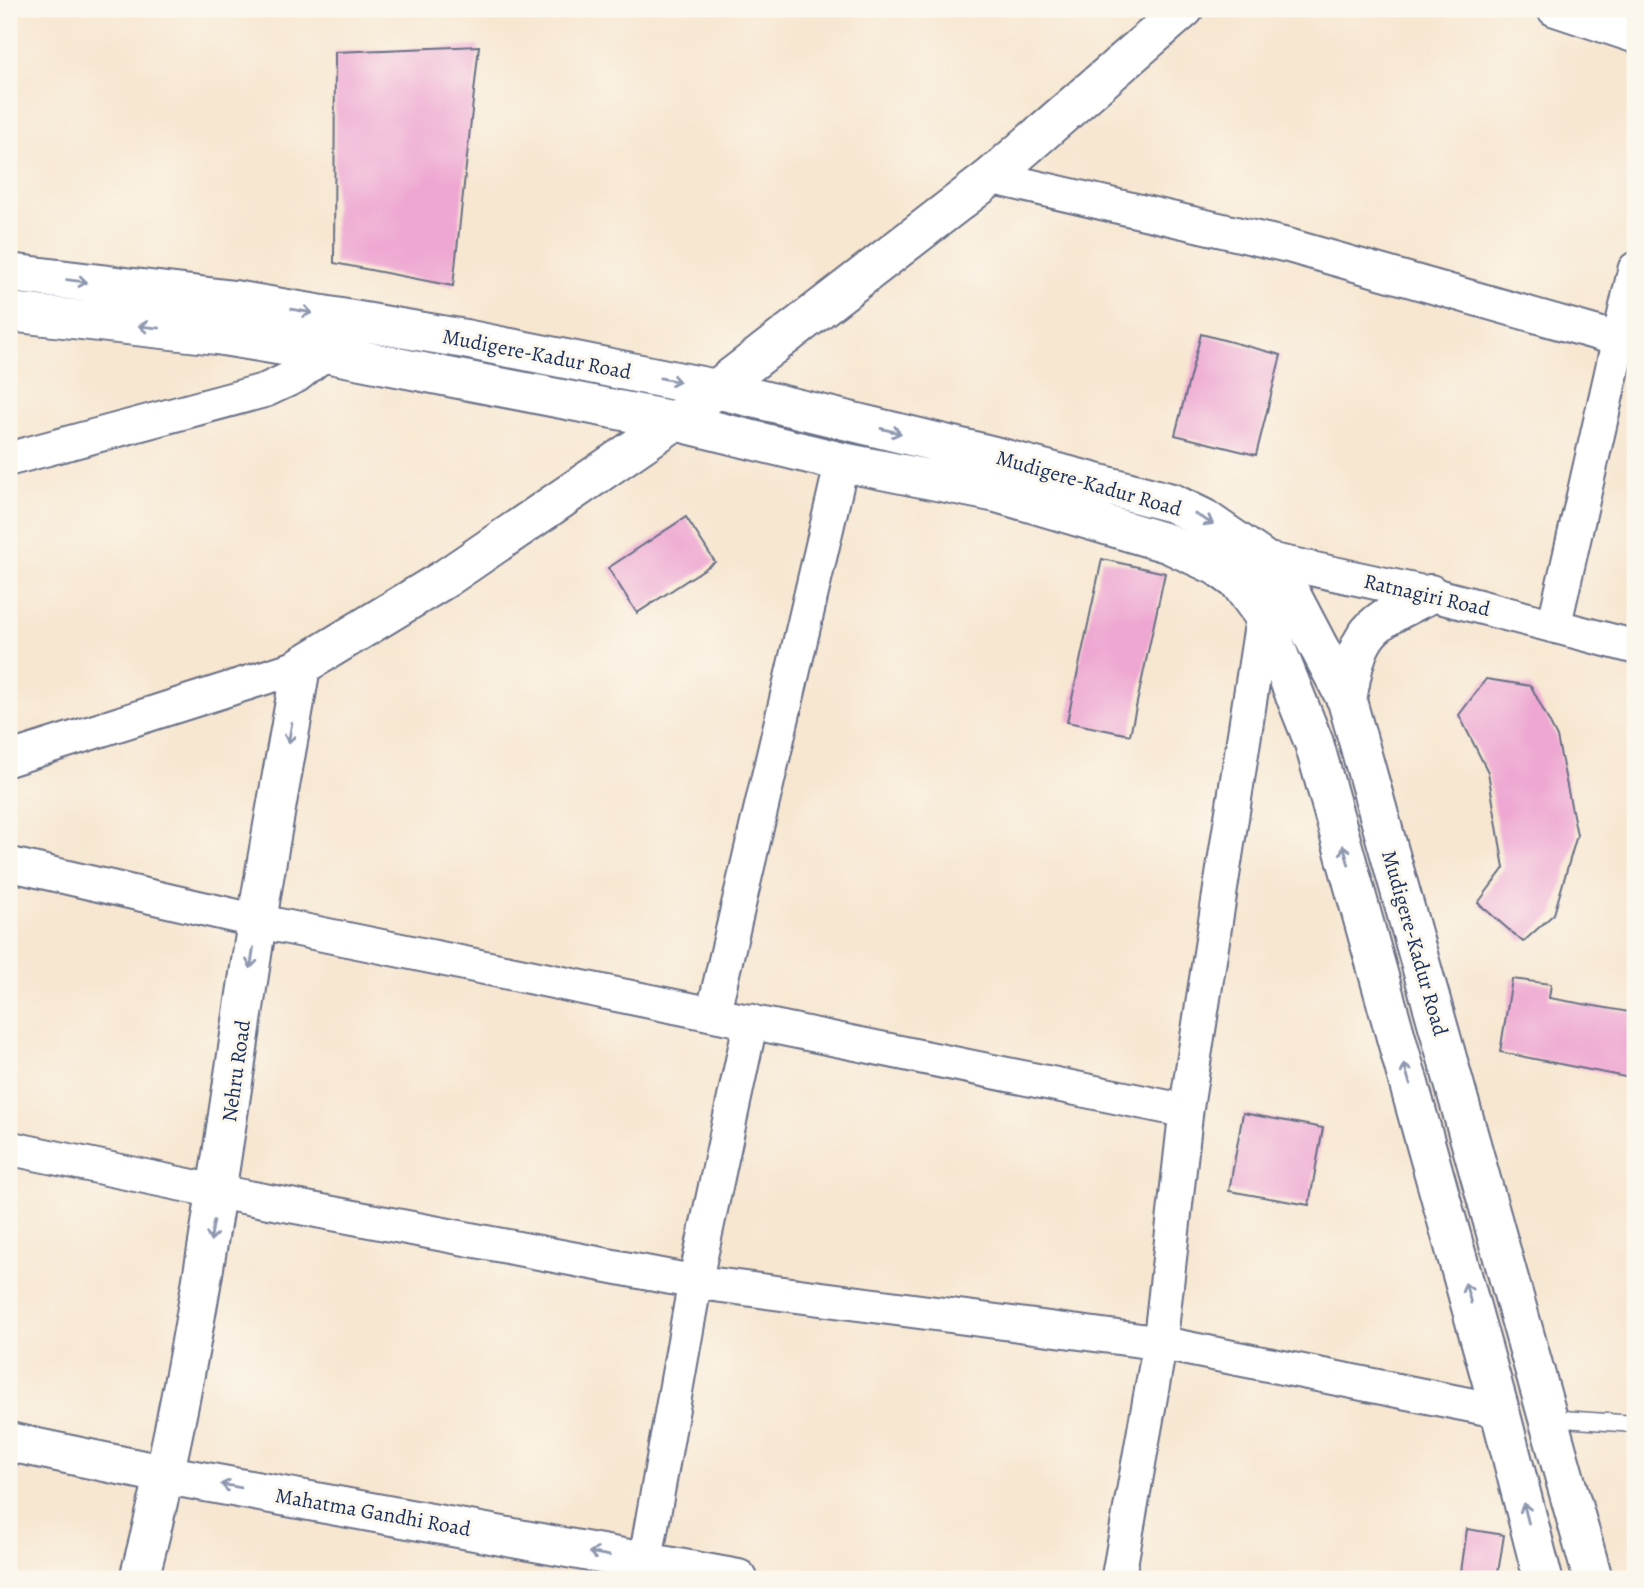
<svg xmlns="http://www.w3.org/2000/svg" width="1644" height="1588" font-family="Alegreya,serif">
  <rect width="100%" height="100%" fill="#fbf7ec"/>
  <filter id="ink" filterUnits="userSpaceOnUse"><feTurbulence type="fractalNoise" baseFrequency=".0143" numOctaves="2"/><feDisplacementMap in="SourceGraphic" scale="14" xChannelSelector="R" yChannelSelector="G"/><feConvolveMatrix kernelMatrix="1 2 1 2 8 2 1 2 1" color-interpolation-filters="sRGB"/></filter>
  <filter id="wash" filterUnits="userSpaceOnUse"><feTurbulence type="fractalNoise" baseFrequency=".00686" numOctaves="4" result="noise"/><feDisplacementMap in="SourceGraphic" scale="28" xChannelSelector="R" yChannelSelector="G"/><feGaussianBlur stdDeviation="1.57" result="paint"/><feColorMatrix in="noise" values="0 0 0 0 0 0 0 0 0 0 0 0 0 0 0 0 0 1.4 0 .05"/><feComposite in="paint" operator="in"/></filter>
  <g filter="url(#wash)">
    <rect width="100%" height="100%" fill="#f7e6d0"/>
    <g id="blocks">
      <path fill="#eea7d2" d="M479 46 453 286 334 263 335 52Z
        M1201 334 1281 355 1256 455 1175 435Z
        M686 517 715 562 637 613 608 568Z
        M1102 559 1165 573 1130 735 1067 722Z
        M1486 679 1531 686 1557 737 1577 835 1554 914 1523 942 1478 903 1504 868 1488 772 1459 715Z
        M1512 979 1551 984 1549 998 1635 1013V1079L1500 1052Z
        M1243 1113 1323 1128 1309 1205 1229 1191Z
        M1467 1529 1504 1535 1497 1579H1460Z"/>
    </g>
  </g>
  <g filter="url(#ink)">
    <use href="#blocks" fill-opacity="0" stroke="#686f86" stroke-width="2"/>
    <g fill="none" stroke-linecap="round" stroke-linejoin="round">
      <defs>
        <path id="lane" d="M1548 1418 1635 1424"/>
        <path id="street" d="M1554 9 1635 36
          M991 177 1290 246 1635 344
          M9 459 266 390 296 376 325 353
          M1247 561 1261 558 1430 594 1635 647
          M1554 626 1635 269
          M9 759 301 666
          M9 864 257 921 1186 1111
          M713 1014 842 462
          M9 1148 219 1192 695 1282 1160 1343 1500 1411
          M642 1579 695 1282 751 1021
          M1118 1579 1160 1343 1186 1111 1263 615"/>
        <path id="secondary" d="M139 1579C196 1363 223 1142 257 922 270 836 287 751 301 666L446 578 675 421 991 177 1184 9"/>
        <path id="primary" d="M9 1442 167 1475 738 1579"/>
        <path id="highway" d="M9 273 234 300 465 339 716 389 990 455 1172 503 1203 518 1261 558 1292 596 1347 701 1593 1579
          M9 312 217 335 325 353 675 421 842 462 997 493 1167 543 1217 566 1239 582 1263 615 1314 743 1500 1411 1543 1579
          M1347 701C1358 630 1366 625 1430 594"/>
      </defs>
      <use href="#lane" stroke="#686f86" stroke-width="19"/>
      <use href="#street" stroke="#686f86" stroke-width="37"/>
      <use href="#secondary" stroke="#686f86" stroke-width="42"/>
      <use href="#primary" stroke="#686f86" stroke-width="42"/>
      <use href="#highway" stroke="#686f86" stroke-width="42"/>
      <use href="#lane" stroke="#fff" stroke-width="16"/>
      <use href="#street" stroke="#fff" stroke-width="33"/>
      <use href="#secondary" stroke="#fff" stroke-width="38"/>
      <use href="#primary" stroke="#fff" stroke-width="38"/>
      <use href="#highway" stroke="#fff" stroke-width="38"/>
    </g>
    <defs><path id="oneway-shaft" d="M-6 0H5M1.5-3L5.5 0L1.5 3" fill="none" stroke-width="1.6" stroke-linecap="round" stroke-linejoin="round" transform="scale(1.75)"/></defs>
    <g stroke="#8d97ae">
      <use href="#oneway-shaft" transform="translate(77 281) rotate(7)"/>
      <use href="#oneway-shaft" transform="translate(302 311) rotate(10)"/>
      <use href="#oneway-shaft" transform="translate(149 327) rotate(-174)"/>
      <use href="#oneway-shaft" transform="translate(670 380) rotate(11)"/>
      <use href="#oneway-shaft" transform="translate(891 431) rotate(14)"/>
      <use href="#oneway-shaft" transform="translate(1204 519) rotate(29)"/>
      <use href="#oneway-shaft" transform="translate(290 733) rotate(100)"/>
      <use href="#oneway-shaft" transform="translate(1346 855) rotate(-106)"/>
      <use href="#oneway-shaft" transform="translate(252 958) rotate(98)"/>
      <use href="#oneway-shaft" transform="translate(1407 1074) rotate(-106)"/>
      <use href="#oneway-shaft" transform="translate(212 1231) rotate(100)"/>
      <use href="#oneway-shaft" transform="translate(1468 1293) rotate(-106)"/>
      <use href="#oneway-shaft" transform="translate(231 1486) rotate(-170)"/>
      <use href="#oneway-shaft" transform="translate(1526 1513) rotate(-104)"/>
      <use href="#oneway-shaft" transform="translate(599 1554) rotate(-170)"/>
    </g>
  </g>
  <g text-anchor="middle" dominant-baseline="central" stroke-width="6" stroke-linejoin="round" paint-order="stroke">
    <g font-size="21" fill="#1b2f5e" stroke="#fbf7ec">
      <text transform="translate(537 354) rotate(11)">Mudigere-Kadur Road</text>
      <text transform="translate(1089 483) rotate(16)">Mudigere-Kadur Road</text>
      <text transform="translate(1427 595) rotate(13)">Ratnagiri Road</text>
      <text transform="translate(1415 943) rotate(74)">Mudigere-Kadur Road</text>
      <text transform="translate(236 1071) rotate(-82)">Nehru Road</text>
      <text transform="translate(373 1512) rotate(10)">Mahatma Gandhi Road</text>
    </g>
  </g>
  <rect width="1644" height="1588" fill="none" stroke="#fbf7ec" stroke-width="35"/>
</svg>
